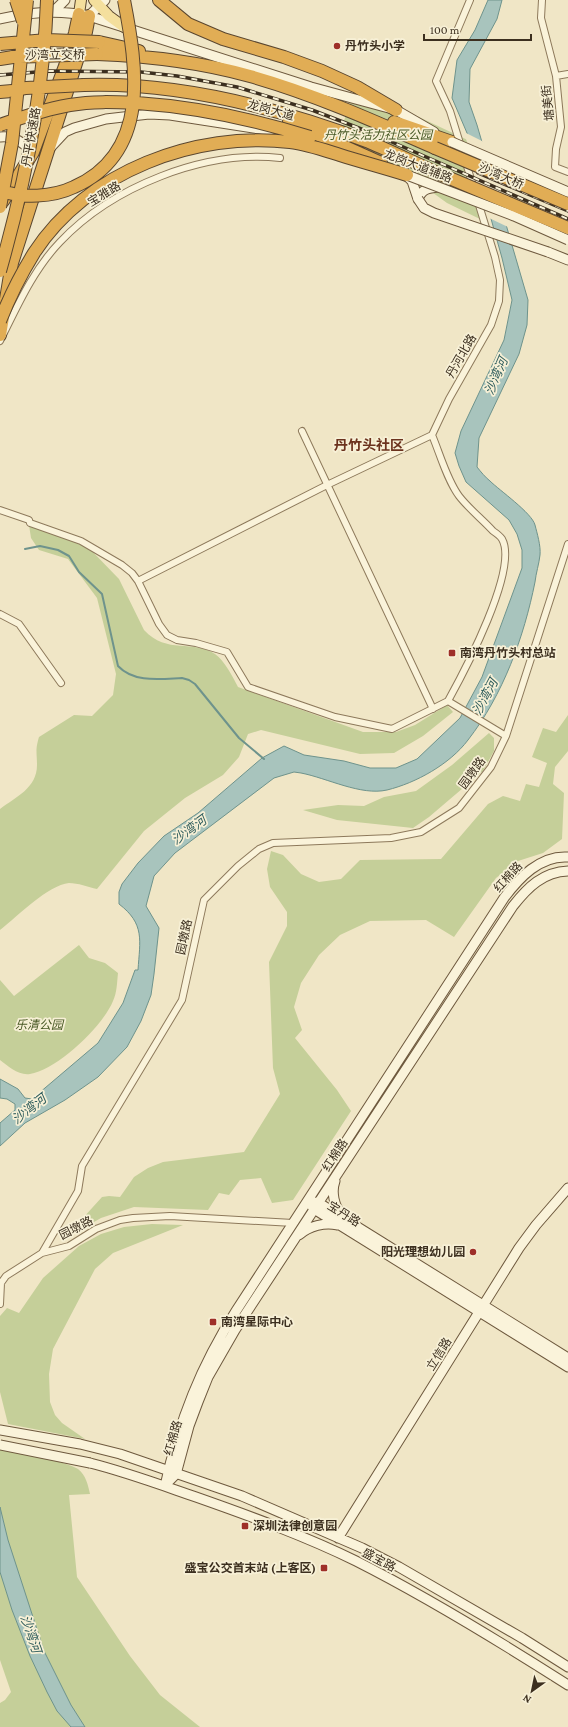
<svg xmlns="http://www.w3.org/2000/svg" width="568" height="1727" font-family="'Crimson Pro','Noto Sans SC',serif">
  <rect width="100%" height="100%" fill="#f0e6c6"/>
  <path fill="#c5cf99" d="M355 87 474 143 472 175 484 221 447 203 429 190 333 155Z
    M29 525 88 547 119 579 144 630C167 655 193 639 215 654 224 660 233 677 238 687L363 732H396L415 725 447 705 453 712 423 736 394 753 360 754 261 730 248 734 239 757 223 775 185 798 144 831 97 889C88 887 78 883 69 883 48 885 18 916 0 930V809C16 797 37 788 37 765 37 753 35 750 39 737L74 715 92 716 113 695 116 674 97 598 68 559 39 550 31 538Z
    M568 715V751L555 767 553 784 564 793 562 839 543 853 518 861 496 878 454 937 426 920 370 921 340 935 319 955 301 983 294 1007 302 1030 295 1038 337 1090 351 1111 293 1200 272 1203 261 1178 240 1180 229 1195 219 1193 208 1210 134 1207 101 1218 64 1239 102 1197 109 1196 120 1197 134 1177 148 1168 163 1162 244 1152 280 1094 273 1068 269 962 287 926V912L270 887 267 869 271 851 283 855 301 874 319 882 341 879 360 860 441 859 488 804 503 796 520 801 526 784 539 787 547 763 532 757 543 728 556 732Z
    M489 733 494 738V751L483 771 429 817 413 828 337 820 303 810 338 805 364 806 384 797 416 791 452 765Z
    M79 945 89 958 105 963 118 973C117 982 117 993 113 1001 103 1026 57 1070 30 1074 19 1076 8 1066 0 1060V980L14 996Z
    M152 1224 183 1225 113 1253 95 1269 53 1349 49 1374 50 1402 55 1415 62 1423 85 1439 8 1424 0 1392V1316L7 1308 19 1313 43 1278 79 1246 101 1234 124 1227Z
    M0 1449C14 1451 68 1462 78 1469 86 1475 88 1485 90 1494L69 1495 77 1577 130 1656 160 1695 200 1727H0V1703L5 1700 11 1692 0 1660Z"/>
  <path fill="#a8c4bd" stroke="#6e938c" d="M488 0H502L497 19 470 69 469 102 477 125 528 300 527 325 519 354 479 438 477 467C481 472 485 477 490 481 499 490 532 513 535 525 537 533 541 546 540 555 539 564 536 573 535 582 524 637 503 695 468 740 450 764 416 783 387 790 361 796 327 778 301 773L294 772 274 778 175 853 154 876 146 906 159 928 154 974 151 995 141 1021 127 1047 98 1077 65 1100 25 1123 0 1146V1123L15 1110V1104L7 1099 0 1098V1079L18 1089 25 1098 32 1099 98 1043 123 1003 135 970H138C140 940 145 924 119 904V892L122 884 138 863 164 836 198 813 262 758 284 746 304 755 344 761 370 768H396L417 759 460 718 482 677 522 568V550L517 534 509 520 466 482 459 466 455 453 461 431 504 340 512 300 502 258 467 133 452 98 457 60 475 30Z
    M0 1507 8 1540 44 1651 71 1705 85 1727H71L57 1711 47 1692 30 1656 12 1610 0 1572Z"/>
  <path fill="#f0e6c6" d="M464 132 484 142 508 227 489 218Z"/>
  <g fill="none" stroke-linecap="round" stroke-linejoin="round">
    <path stroke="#6e938c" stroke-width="2" d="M25 549 40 546 58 550 69 556 79 572 102 594 118 666C134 683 160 679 182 678L189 680 195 684 239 738 264 759"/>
    <defs>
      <path id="street" d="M542 0 541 18 556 76 561 127 556 149 555 167 568 172
        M556 76 568 74
        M0 341C17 307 33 270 60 242 112 187 203 150 280 158
        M302 431 433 709
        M0 510 29 520 30 523 81 541 122 565 132 573 138 581 159 624 167 635 177 640 196 643 227 652 248 687 335 717 392 729 448 701
        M138 581 327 485 432 435
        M0 614 19 624 61 683
        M448 701C464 672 519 569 502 539 500 536 496 533 493 531 482 519 469 509 459 496 447 480 440 454 432 435L449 399 491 325 499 301 500 280 495 257 450 111 436 81 470 0
        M448 701 506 736
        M293 1223 170 1216 133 1218 120 1220 96 1229 69 1246 42 1253 78 1191 82 1166 182 1000 204 900 238 866 259 849 273 843 391 838 421 832 459 808 491 767 506 736 568 544
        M0 1304 1 1283 6 1276 42 1253"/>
      <path id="secondary" d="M49 12 57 8 65 0
        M89 16 105 0
        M0 19C29 12 60 10 89 16L311 87 396 110 434 132
        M0 137C14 135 23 143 33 152
        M51 147 65 132 74 128 106 119 149 114 170 115 272 131
        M405 174 412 181 418 199
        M418 199C422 189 428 188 438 187
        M548 252 568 260
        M335 1181C331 1192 334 1206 342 1215
        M314 1202 319 1203 568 1358
        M311 1205 314 1209 568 1367
        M299 1235C309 1226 325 1222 337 1225
        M0 1430 80 1444 120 1454 242 1496 362 1548 399 1567 522 1638 568 1667
        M90 1463C126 1472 161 1485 196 1497 250 1516 305 1536 356 1561 429 1598 499 1641 568 1685
        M165 1485 176 1474 189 1426 198 1402 208 1377 235 1330 513 906C528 887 543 872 568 871
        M165 1486C179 1421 201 1366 236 1311L504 898C519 878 540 855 568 857
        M338 1538 519 1248 536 1225 568 1188"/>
      <path id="primary" d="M94 0 109 16 124 27
        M79 14 81 0"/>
      <path id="highway" d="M159 0 188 24 223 39 284 57 322 71 357 87 396 110
        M99 42 139 51
        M97 54C149 56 200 62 250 76 314 94 374 121 435 148
        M0 59 13 57
        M84 85C181 82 279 108 369 142 395 153 421 166 447 177
        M0 92 12 91
        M289 122 381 163
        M394 122 452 142
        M3 201 33 152 65 66 75 33 79 14
        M0 335 12 263 86 32 89 16"/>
    </defs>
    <use href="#street" stroke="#8d795b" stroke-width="8"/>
    <use href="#secondary" stroke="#6e593e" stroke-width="11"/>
    <use href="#primary" stroke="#5a462f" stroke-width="12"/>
    <use href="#highway" stroke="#5a462f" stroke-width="14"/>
    <use href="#street" stroke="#faf3da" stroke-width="6"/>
    <use href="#secondary" stroke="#faf3da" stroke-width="9"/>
    <use href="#primary" stroke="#f4df9d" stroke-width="10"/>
    <use href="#highway" stroke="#e1ad55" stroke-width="12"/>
    <defs>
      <path id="rail" d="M0 75 49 71 141 72 177 76 237 87 312 110 369 132 568 219
        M478 173 568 211"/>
    </defs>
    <use href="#rail" stroke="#3c2f1f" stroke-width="3.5"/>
    <use href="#rail" stroke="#f7f0d6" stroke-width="2" stroke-dasharray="6" stroke-linecap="butt"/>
    <defs>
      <path id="secondary-bridge" d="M452 142 568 192
        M407 175 514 216 568 240
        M418 199 424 208 434 213 548 252
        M0 1445 90 1463"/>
      <path id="highway-bridge" d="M16 0 23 21
        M0 44 47 40 99 42
        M13 57 97 54
        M12 91 26 88 84 85
        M0 125C23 117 46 109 70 105 93 101 114 102 137 103 196 107 253 119 310 137
        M435 148 568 204
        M447 177 568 228
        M0 190C22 199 53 197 74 187 151 153 137 67 124 0
        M0 207 12 143 27 0
        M0 271C25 183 44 91 47 0
        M0 321C9 298 21 274 34 253 87 171 196 131 290 142 307 144 324 150 340 155 362 162 385 168 407 175"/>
    </defs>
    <use href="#secondary-bridge" stroke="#6e593e" stroke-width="11" stroke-linecap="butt"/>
    <use href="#highway-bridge" stroke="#5a462f" stroke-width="14" stroke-linecap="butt"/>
    <use href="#secondary-bridge" stroke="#faf3da" stroke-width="9"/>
    <use href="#highway-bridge" stroke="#e1ad55" stroke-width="12"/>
  </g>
  <g fill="#9e2f28" stroke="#f7f0d6" stroke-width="1.5">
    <circle cx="337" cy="46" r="4"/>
    <rect x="448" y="649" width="8" height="8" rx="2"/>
    <circle cx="473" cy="1252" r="4"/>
    <rect x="209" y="1318" width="8" height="8" rx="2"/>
    <rect x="241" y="1522" width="8" height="8" rx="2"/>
    <rect x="320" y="1564" width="8" height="8" rx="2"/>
  </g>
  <g text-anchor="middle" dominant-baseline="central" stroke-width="3.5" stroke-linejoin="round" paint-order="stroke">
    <g font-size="12" font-weight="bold" fill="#3c2f1f" stroke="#f7f0d6" text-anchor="start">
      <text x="345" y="46">丹竹头小学</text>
      <text x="460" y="653">南湾丹竹头村总站</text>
      <text x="465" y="1252" text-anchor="end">阳光理想幼儿园</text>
      <text x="221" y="1322">南湾星际中心</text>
      <text x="253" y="1526">深圳法律创意园</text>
      <text x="316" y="1568" text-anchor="end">盛宝公交首末站 (上客区)</text>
    </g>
    <g font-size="12" fill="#3c2f1f" stroke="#f7f0d6">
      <text transform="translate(55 55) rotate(-1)">沙湾立交桥</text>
      <text transform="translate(548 103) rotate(-96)">塘美街</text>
      <text transform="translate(271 110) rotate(15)">龙岗大道</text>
      <text transform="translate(31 137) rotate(-80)">丹平快速路</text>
      <text transform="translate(418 166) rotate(21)">龙岗大道辅路</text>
      <text transform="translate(501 176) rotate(23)">沙湾大桥</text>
      <text transform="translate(104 194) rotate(-31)">宝雅路</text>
      <text transform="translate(461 356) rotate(-60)">丹河北路</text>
      <text transform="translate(472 773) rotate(-54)">园墩路</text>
      <text transform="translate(508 877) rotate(-48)">红棉路</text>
      <text transform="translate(184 937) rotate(-78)">园墩路</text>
      <text transform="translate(335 1155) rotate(-57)">红棉路</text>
      <text transform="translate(344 1214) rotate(32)">宝丹路</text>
      <text transform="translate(76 1228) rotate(-27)">园墩路</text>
      <text transform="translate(439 1354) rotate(-58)">立信路</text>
      <text transform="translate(173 1438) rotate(-74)">红棉路</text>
      <text transform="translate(379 1560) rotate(28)">盛宝路</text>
    </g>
    <g font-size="12" font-style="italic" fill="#495925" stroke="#f7f0d6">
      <text x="378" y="135">丹竹头活力社区公园</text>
      <text x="39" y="1025">乐清公园</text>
    </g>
    <g font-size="13" font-style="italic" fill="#2e5c5c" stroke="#f7f0d6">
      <text transform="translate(496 376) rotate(-67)">沙湾河</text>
      <text transform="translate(485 697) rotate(-62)">沙湾河</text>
      <text transform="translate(189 830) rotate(-36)">沙湾河</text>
      <text transform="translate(29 1109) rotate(-38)">沙湾河</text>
      <text transform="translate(31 1634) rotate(71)">沙湾河</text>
    </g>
    <g font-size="14" font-weight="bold" fill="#6b321d" stroke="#f7f0d6">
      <text x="369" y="445">丹竹头社区</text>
    </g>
  </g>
  <g transform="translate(532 1691) rotate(213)" stroke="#f7f0d6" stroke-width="3" paint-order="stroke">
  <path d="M0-3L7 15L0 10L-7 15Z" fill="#3c2f1f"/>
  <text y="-6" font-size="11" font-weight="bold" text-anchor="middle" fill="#3c2f1f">N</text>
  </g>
  <path d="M424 34v6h107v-6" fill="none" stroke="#3c2f1f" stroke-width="2"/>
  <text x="430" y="34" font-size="12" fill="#3c2f1f" stroke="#f7f0d6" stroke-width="3" paint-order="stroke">100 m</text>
</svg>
